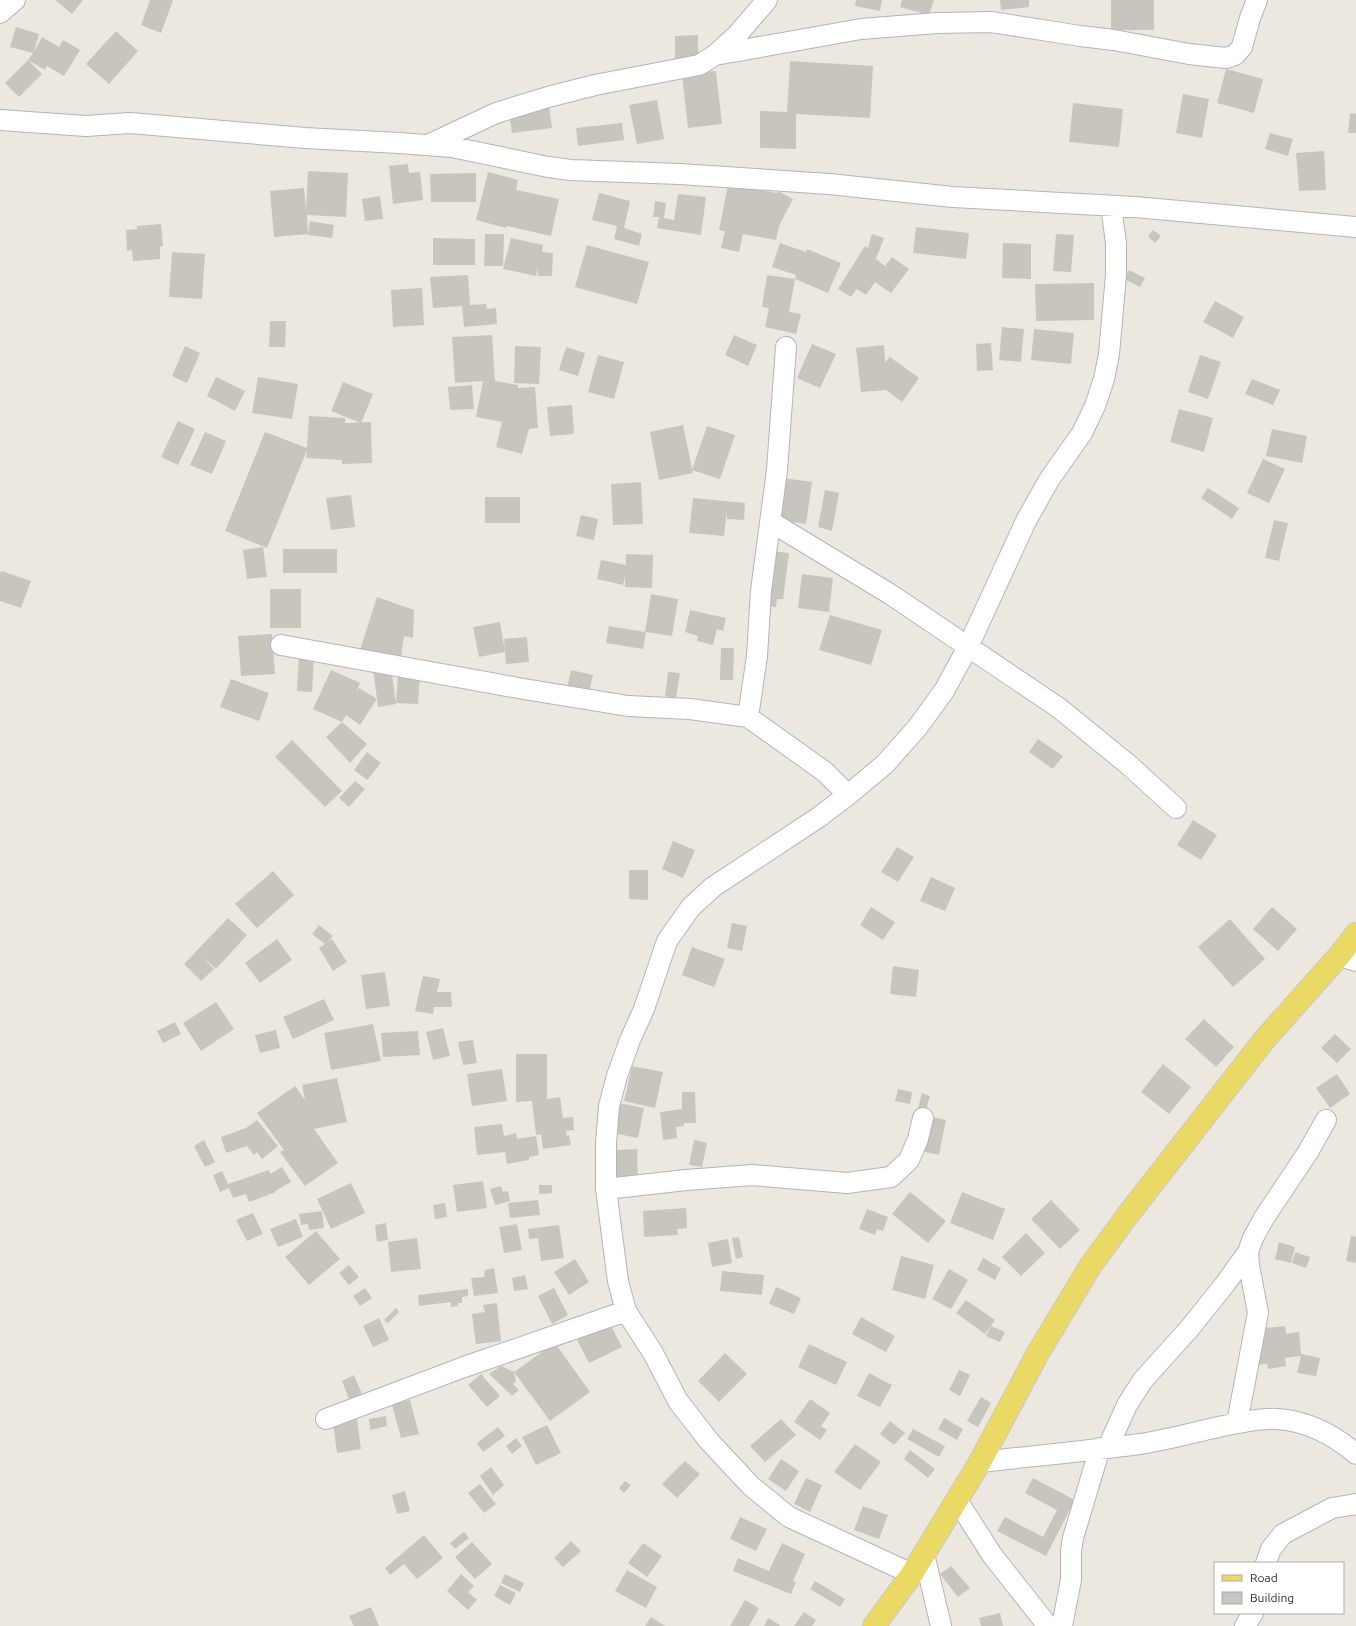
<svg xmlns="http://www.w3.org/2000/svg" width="1356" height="1626" font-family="Ubuntu,sans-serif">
  <rect width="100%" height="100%" fill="#ede8df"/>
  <path fill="#c8c5be" d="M55 0H83L72 14Z
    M150 0H173L161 33 141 25Z
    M856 0H882L880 11 855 6Z
    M902 0H934L929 15 900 7Z
    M1000 0H1029V7L1001 10Z
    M1111 0H1154V30H1111Z
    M16 27 39 34 34 52 42 37 59 47 63 40 80 50 64 76 47 66 45 70 28 60 42 74 19 97 5 83 28 60 33 53 10 47Z
    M116 31 138 51 109 84 86 64Z
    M698 35V60H675V36Z
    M790 61 873 66 870 118 796 114V149L760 148V111L787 112Z
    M1226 69 1263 79 1254 113 1217 103Z
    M716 71 722 124 688 128 682 75Z
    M1183 94 1209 99 1202 138 1176 133Z
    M657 100 664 139 637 144 629 105Z
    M1073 103 1123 109 1119 147 1069 142Z
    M549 106 552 128 512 133 509 112Z
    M1350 113 1356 114V133H1348Z
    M622 123 624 140 578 146 576 128Z
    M1270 133 1293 139 1288 156 1265 149Z
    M1324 151 1326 190 1299 191 1296 153Z
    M408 164 409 173 420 172 423 200 393 204 389 166Z
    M308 171 348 173 346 217 307 215 308 234 274 237 270 191 304 188 306 210Z
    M488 172 518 180 516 190 559 199 551 236 507 226 506 228 476 220Z
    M476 173V202H431L430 174Z
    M728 185 777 193 778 191 793 199 779 226 776 240 743 234 739 252 721 248 725 231 719 230Z
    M599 193 630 201 624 228 642 234 639 246 614 239 617 226 592 220Z
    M678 194 706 197 701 235 657 228 659 217H653L655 201 666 203 664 218 674 220Z
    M380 196 383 219 365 221 362 199Z
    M310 221 334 225 332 238 308 235Z
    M161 224 163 246 160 247V259L133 261 132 250 127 251 126 230 137 229V226Z
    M916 227 969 233 966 259 913 253Z
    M1153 230 1161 236 1155 243 1148 236Z
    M485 234H504L503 266H484Z
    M872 234 884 238 876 259 885 266 892 257 909 269 891 293 875 282 866 295 857 289 851 297 838 289 865 246 868 248Z
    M1056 234 1074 235 1071 272 1053 271Z
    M433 238 475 239V265H433Z
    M511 238 543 245 542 252 553 253 552 276H538V267L536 276 503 269Z
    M780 243 806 252 807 249 841 263 828 293 795 279 796 275 772 267Z
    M1003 243 1031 244V279L1002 278Z
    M587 245 649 262 637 304 575 287Z
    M172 252 205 254 202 299 169 297Z
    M1129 270 1145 278 1140 287 1124 279Z
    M468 275 470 305 486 304 487 309 496 308 497 324 464 327 462 306 433 308 430 277Z
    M767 275 795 279 789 312 801 314 796 334 765 327 769 308 762 307Z
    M1094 283V320L1036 321 1035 284Z
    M422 288 424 325 393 327 391 290Z
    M1215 301 1244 317 1233 338 1203 322Z
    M270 321H286L285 347H269Z
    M1002 327 1024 329 1021 362 999 360Z
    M1034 329 1074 333 1071 364 1031 360Z
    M492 335 495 381 518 385V388L535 387 538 428 529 429 522 454 496 447 502 422 476 417 483 381 455 383 452 337Z
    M734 335 757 345 748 366 725 355Z
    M991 343 993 370 977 371 976 344Z
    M812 344 836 354 820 388 797 378Z
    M884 345 885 362 890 357 919 378 902 402 886 390 861 392 856 348Z
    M185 346 200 353 187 383 172 376Z
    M515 346 541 347 539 384 514 383Z
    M566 347 585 353 578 376 559 370Z
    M598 355 624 362 614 399 588 392Z
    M1200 355 1221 362 1208 399 1188 392Z
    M216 377 245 391 235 411 207 396Z
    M258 377 298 384 292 419 252 413Z
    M1252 379 1280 390 1273 405 1245 394Z
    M343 382 373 394 361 423 331 411Z
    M472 385 474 409 450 410 448 387Z
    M572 405 574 434 550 436 547 407Z
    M1179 409 1213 418 1204 452 1170 442Z
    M309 416 345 418V423L371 422 372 463 342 464V460L306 458 307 450 267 548 225 531 265 432 307 448Z
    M178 421 195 429 178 465 161 457Z
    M683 425 693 473 659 480 650 432Z
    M707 426 735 435 720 479 692 470Z
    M1272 429 1307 436 1302 463 1266 456Z
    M205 432 226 441 212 474 190 465Z
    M1263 459 1285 469 1269 503 1247 493Z
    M783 478 812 482 806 524 777 520Z
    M641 482 643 524 613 525 611 484Z
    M1208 488 1239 508 1232 519 1201 498Z
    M825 490 839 493 832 531 818 527Z
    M351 495 355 527 331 530 326 498Z
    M485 497H520V523H485Z
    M693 498 745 503 744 520 727 519V511L724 536 689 533Z
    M581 515 598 519 594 540 576 536Z
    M1274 520 1288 523 1279 561 1265 558Z
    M263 547 267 577 247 579 243 550Z
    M283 549H337V573H283Z
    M771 551 789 553 783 599H777L776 607 765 606Z
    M626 554 653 555 652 588 625 587V576L623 585 597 579 601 560 626 565Z
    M1 571 31 581 21 608 0 601V574Z
    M802 574 833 578 829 612 798 608Z
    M270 589H301V628H270Z
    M651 594 678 599 672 636 646 632 643 649 606 643 609 626 645 632Z
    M377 597 414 610 413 638 404 636 400 664 360 650Z
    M690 610 726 618 723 631 717 629 713 645 697 641 698 636 685 632Z
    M830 615 882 630 871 665 819 650Z
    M500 622 505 652 479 657 473 627Z
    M272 634 275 674 241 676 238 636Z
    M527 637 529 662 506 664 504 639Z
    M721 648H734L733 680H720Z
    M299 656 314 657 312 692 297 691Z
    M391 666 396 704 378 707 377 699 360 725 346 715 342 722 313 709 331 670 360 683 356 692 359 688 377 699 373 669Z
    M571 670 593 675 589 693 567 688Z
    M668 672 680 673 676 698 665 696Z
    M398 674 420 676 418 704 396 703Z
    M231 679 269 693 259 721 220 707Z
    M342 722 367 744 350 763 326 737Z
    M1038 739 1063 756 1053 769 1029 752Z
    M292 740 342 791 325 807 275 757Z
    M367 752 381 763 367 780 354 770Z
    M355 781 365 789 349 807 339 798Z
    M1193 820 1217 835 1201 860 1177 845Z
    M673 841 695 850 683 878 662 869Z
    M897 847 914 857 898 882 881 872Z
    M629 870H648V900L629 899Z
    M273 871 294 895 257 928 235 904Z
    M931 877 955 888 945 911 920 901Z
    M871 907 895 922 883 940 860 925Z
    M1272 907 1297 929 1278 951 1253 929Z
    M228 918 247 935 216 969 202 956 214 969 201 981 184 964Z
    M1230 919 1265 959 1233 987 1198 947Z
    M732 923 747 926 742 951 727 948Z
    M319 925 333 936 328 942 332 939 347 962 333 971 319 948 325 944 312 934Z
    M277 939 292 960 260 983 245 963Z
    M692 947 725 959 714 987 682 975Z
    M893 966 919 970 916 997 890 994Z
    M385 972 390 1006 366 1009 361 975Z
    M423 976 440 979 437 992H451L452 1007H434L433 1014 415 1011Z
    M324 999 334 1020 293 1039 283 1017Z
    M216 1002 234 1029 201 1051 183 1023Z
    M1204 1019 1234 1047 1216 1067 1185 1039Z
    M175 1022 181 1034 163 1043 157 1031Z
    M373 1024 381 1061 331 1070 324 1033Z
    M443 1028 450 1056 433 1060 426 1032Z
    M276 1030 280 1048 260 1053 255 1035Z
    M418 1031 420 1055 383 1057 381 1033Z
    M1335 1034 1351 1049 1337 1063 1321 1048Z
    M473 1040 477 1063 463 1065 458 1042Z
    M516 1054H547V1099L560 1097 563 1118 573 1117 574 1130 566 1131 567 1136 569 1135 571 1145 543 1149 541 1134 536 1135 532 1101 516 1102Z
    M1163 1064 1191 1087 1169 1114 1141 1092Z
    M632 1066 663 1072 655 1108 624 1101Z
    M502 1069 507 1101 472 1106 467 1074Z
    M1337 1074 1350 1094 1330 1108 1316 1088Z
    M337 1078 347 1122 314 1129 338 1163 305 1186 280 1152 284 1150 257 1113 295 1086 305 1100 302 1085Z
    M898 1089 912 1092 910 1104 895 1101Z
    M682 1092H695L696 1123H684V1126L676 1127 677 1138 663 1140 660 1112 682 1109Z
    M922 1093 930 1096 925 1114 917 1112Z
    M618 1103 644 1108 638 1138 612 1133Z
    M932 1117 946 1120 939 1155 925 1152Z
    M257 1120 278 1146 262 1159 257 1152 254 1155 247 1146 226 1153 221 1137 246 1128Z
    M502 1124 504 1136 516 1133 517 1139 536 1136 539 1155 529 1157V1160L507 1164 505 1152 477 1155 474 1127Z
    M204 1140 215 1162 205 1167 194 1146Z
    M694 1140 707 1143 702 1167 689 1165Z
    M637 1149 638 1180H613V1150Z
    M282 1167 291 1182 275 1191 276 1192 249 1202 246 1194 233 1198 229 1188 220 1192 213 1175 222 1171 228 1184 269 1170 270 1174Z
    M483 1181 487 1208 457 1212 453 1185Z
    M351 1183 365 1213 331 1229 317 1199Z
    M539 1185H552V1193L539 1194Z
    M501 1186 503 1192 508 1191 510 1201 495 1205 490 1189Z
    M910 1192 946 1221 928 1243 892 1214Z
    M962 1192 1005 1209 993 1240 950 1223Z
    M538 1200 540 1215 510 1218 508 1203Z
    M1051 1200 1080 1230 1060 1249 1031 1219Z
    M445 1203 447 1217 435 1219 433 1205Z
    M686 1208 687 1228 677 1229 678 1235 644 1237 643 1211Z
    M867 1209 888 1217 883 1231 877 1229 875 1235 859 1229Z
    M322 1211 324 1228 309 1230 308 1224 301 1225 299 1214Z
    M253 1213 263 1234 247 1241 236 1220Z
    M296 1219 303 1237 278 1247 270 1229Z
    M386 1223 388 1240 377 1242 375 1225Z
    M517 1224 522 1250 504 1253 499 1227Z
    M559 1225 564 1258 541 1261 538 1238 529 1239 528 1229Z
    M316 1231 340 1259 309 1285 285 1257Z
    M1026 1233 1045 1253 1021 1276 1002 1257Z
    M1351 1236 1356 1237V1263L1346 1261Z
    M739 1237 743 1257 736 1259 732 1238Z
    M417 1238 421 1269 391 1272 388 1242Z
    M728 1239 732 1263 712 1267 708 1243Z
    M1279 1242 1295 1247 1291 1263 1275 1259Z
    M1295 1252 1310 1257 1306 1268 1292 1263Z
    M901 1256 934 1265 925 1299 892 1290Z
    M983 1258 1001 1268 995 1280 977 1270Z
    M575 1259 589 1282 569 1295 554 1272Z
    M349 1265 359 1277 349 1285 339 1273Z
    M494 1268 498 1293 474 1296 471 1278 484 1277 485 1270Z
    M949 1269 968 1280 951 1309 932 1299Z
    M722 1271 764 1275 762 1295 720 1291Z
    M525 1275 528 1289 514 1291 512 1278Z
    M776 1287 801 1298 794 1314 769 1304Z
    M365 1288 372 1298 360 1306 353 1296Z
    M554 1288 568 1315 552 1324 538 1296Z
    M468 1289V1296L462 1297V1303H458V1306L451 1307V1302L419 1306 418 1295Z
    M966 1300 995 1320 985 1334 956 1313Z
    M497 1303 501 1341 476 1344 472 1314 485 1312 483 1305Z
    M396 1308 399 1312 388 1323 384 1320Z
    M861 1317 895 1336 886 1352 852 1334Z
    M379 1318 389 1340 373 1347 363 1326Z
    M610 1324 622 1347 589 1363 577 1340Z
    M991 1326 1005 1332 1000 1342 986 1336Z
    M1285 1326 1286 1334 1299 1332 1301 1354 1320 1358 1316 1376 1297 1373 1301 1356 1285 1358 1286 1366 1268 1369 1267 1364 1256 1365 1264 1328Z
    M555 1343 590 1392 550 1421 514 1372Z
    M809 1344 847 1362 836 1385 798 1367Z
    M725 1353 747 1374 719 1402 698 1381Z
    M501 1366 514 1372 516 1382 513 1384 519 1390 512 1396 489 1374Z
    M959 1370 970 1375 960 1396 949 1390Z
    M869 1373 892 1385 880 1407 857 1396Z
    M481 1374 500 1396 487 1407 468 1385Z
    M354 1375 362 1394 349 1399 342 1381Z
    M981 1397 991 1403 978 1427 967 1421Z
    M810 1399 830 1413 821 1426 827 1430 820 1440 794 1422Z
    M410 1400 419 1434 401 1438 392 1405Z
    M386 1416 387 1426 370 1430 369 1419Z
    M944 1418 963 1429 957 1440 938 1429Z
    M357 1419 361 1449 337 1453 333 1422Z
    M781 1419 796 1435 765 1462 750 1446Z
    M890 1421 905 1433 894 1445 880 1434Z
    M547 1425 561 1453 536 1465 522 1437Z
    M498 1427 505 1436 483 1452 477 1443Z
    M913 1429 945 1446 939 1457 907 1439Z
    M516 1438 522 1446 512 1454 506 1446Z
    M855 1444 881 1462 860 1490 834 1472Z
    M910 1450 935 1469 928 1478 904 1459Z
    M781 1459 799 1471 786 1491 768 1479Z
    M685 1461 700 1474 677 1498 662 1484Z
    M491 1467 504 1485 493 1495 480 1476Z
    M806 1478 822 1485 810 1512 794 1504Z
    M1033 1478 1075 1500 1046 1556 997 1531 1005 1517 1043 1537 1057 1510 1025 1493Z
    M625 1481 631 1485 624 1493 619 1488Z
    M480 1484 496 1504 484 1513 468 1493Z
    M405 1491 410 1511 397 1514 392 1495Z
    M863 1506 888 1515 879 1539 854 1530Z
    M740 1517 767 1529 756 1551 730 1539Z
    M464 1532 469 1538 455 1549 450 1543Z
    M424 1535 443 1558 417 1579 404 1564 390 1575 385 1568Z
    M571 1541 581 1551 563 1567 554 1558Z
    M472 1542 492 1564 475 1579 455 1557Z
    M643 1543 662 1556 647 1577 628 1563Z
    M782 1543 805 1554 793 1581 796 1582 791 1594 733 1571 738 1558 769 1571Z
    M951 1566 970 1588 958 1597 940 1574Z
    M627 1570 657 1587 646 1608 615 1591Z
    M461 1574 474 1586 468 1592 477 1600 468 1610 447 1591Z
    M505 1574 524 1583 520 1592 501 1583Z
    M815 1581 845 1599 840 1607 810 1589Z
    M500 1585 516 1593 510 1605 494 1596Z
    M745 1600 759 1608 749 1626H730Z
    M371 1607 379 1626H354L349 1616Z
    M804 1612 816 1620 812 1626H794Z
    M1000 1613 1003 1626H981L979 1618Z
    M651 1617 665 1626H645Z
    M768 1618 780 1625 779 1626H764Z"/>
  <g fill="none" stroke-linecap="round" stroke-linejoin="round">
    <defs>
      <path id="minor" d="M0 13 15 0
        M715 55 861 29 937 23 991 22 1080 36 1114 40 1189 54 1226 58 1235 55 1242 47 1250 18 1257 0
        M0 120 86 126 130 123 305 138 399 143 452 147 548 167 571 170 680 174 829 184 953 197 1135 207 1356 227
        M428 145 496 113 548 97 595 85 699 65 715 55 737 35 767 0
        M771 522 890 594 1059 708 1130 766 1176 808
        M281 645 524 689 628 706 690 709 748 717 825 772 848 795
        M748 717 757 656 761 591 777 470 786 347
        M1339 956 1356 961
        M606 1189 686 1180 752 1175 847 1183 891 1177 909 1160 918 1139 923 1118
        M326 1419 464 1367 626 1311
        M1237 1423 1258 1313 1249 1265 1248 1252 1253 1238 1264 1218 1308 1152 1326 1120
        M1108 1447 1127 1405 1143 1380 1189 1329 1225 1284 1248 1252
        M980 1462C1034 1456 1087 1451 1140 1444 1173 1439 1205 1429 1238 1423 1251 1421 1264 1418 1277 1419 1307 1421 1334 1435 1356 1454
        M957 1500 992 1555 1048 1626
        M924 1554 941 1626
        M1266 1563 1271 1549 1283 1534 1332 1508 1356 1504
        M912 1574 789 1517 751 1486 709 1441 678 1401 653 1353 626 1311 618 1281 606 1189V1143L609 1106 617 1076 630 1040 644 1009 667 941 691 907 713 887 819 817 848 795 885 764 917 728 944 691 968 647 1026 521 1049 480 1082 433 1095 406 1104 379 1109 354 1116 275V243L1111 206
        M1062 1626 1071 1580V1551L1073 1538 1100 1448
        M1245 1626 1253 1613"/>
      <path id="major" d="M874 1626 912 1574 980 1462 1038 1353 1091 1265 1127 1216 1265 1039 1339 956 1356 934"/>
    </defs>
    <use href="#minor" stroke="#b2b3be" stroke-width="22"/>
    <use href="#major" stroke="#c8c8c8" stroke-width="24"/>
    <use href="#minor" stroke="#fff" stroke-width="20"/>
    <use href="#major" stroke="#ebd965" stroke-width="22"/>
  </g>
  <rect x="1214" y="1562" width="130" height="52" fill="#ffffff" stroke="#ababab"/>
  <rect x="1222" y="1575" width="20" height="6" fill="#ebd965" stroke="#ababab"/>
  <text x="1250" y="1582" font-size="12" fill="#2c2c2c">Road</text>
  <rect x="1222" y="1592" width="20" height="12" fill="#c8c5be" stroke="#ababab"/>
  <text x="1250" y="1602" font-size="12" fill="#2c2c2c">Building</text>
</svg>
